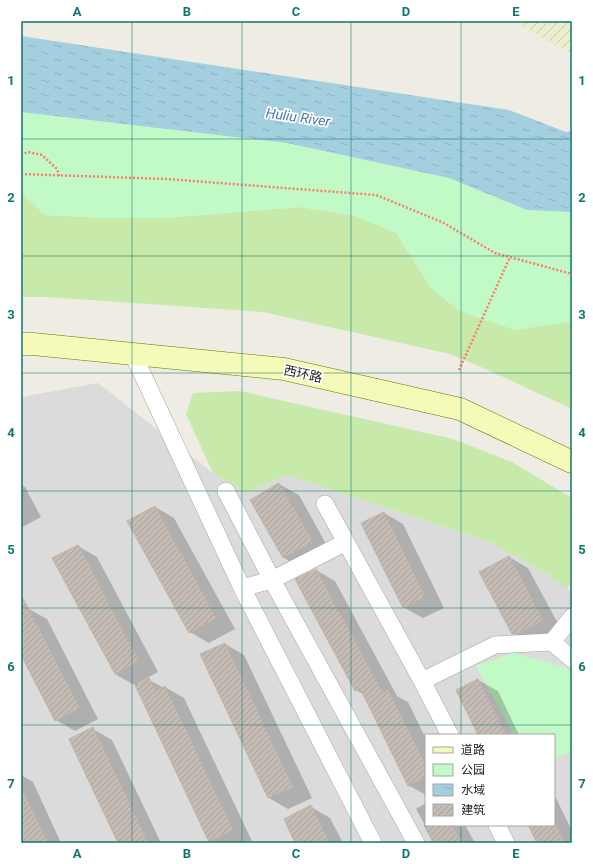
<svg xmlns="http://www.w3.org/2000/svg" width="593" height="864" font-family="Roboto,'Noto Sans SC',sans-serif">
  <defs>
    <pattern id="farmland-furrows" width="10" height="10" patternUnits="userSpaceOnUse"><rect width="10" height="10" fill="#ebeecf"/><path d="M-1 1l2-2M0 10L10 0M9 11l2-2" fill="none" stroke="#c9ccb1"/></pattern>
    <pattern id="water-ripples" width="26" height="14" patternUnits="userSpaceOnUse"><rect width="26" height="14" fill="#a4cfde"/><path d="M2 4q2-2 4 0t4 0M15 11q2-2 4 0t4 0" fill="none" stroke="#8db1be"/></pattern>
    <pattern id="building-hatch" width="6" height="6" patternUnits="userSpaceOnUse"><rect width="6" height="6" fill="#c4bcb4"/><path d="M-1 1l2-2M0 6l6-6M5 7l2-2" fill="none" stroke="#a8a19a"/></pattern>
  </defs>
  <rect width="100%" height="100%" fill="#efece4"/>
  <path fill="#dcdbdb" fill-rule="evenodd" d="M98 383 213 473 245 493 286 475 490 542 549 575 572 592V843H21V397ZM426 735H554V825H426Z"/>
  <path fill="url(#farmland-furrows)" d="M512 21H572V54Z"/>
  <path fill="#c7eaaa" d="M21 192 45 215 106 218H165L300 207 356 216 396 233 432 289 514 330 572 321V409L488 370 450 354 263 312 47 297H21Z
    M240 391 453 439 512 462 572 498V582L567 589 549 575 490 542 286 475 245 493 213 473 186 414 193 393Z"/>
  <path fill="#c1fac7" d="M21 112 287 143 449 178 527 210 572 212V321L514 330 459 311 432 289 396 233 355 216 300 207 165 218H106L45 215 21 192Z
    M513 653 565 667 572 674V751L554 759V735H514L476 666Z"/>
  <path fill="url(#water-ripples)" d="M21 36 509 110 566 132 572 131V212L527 210 449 178 287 143 21 112Z"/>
  <path fill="#0003" d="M279 484 299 495 331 553 303 569 284 558 251 500Z
    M21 485 25 487 41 517 21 528Z
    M155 507 174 518 235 629 209 643 190 632Z
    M384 513 403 524 444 608 423 618 403 607Z
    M78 546 97 557 158 672 138 683 139 684 149 680 164 688 165 687 184 698 252 841 248 843H212L209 841 135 684 134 685 115 674Z
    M509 557 528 568 562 631 533 645 513 633Z
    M316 570 335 581 397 696 408 702 426 739V795L408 785 364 695 356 690Z
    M27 608 47 619 98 719 75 731 56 720 21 653V612Z
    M225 644 244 655 312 798 288 809 269 798 202 655Z
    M478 680 498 691 519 735H479Z
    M93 729 112 740 161 843H119Z
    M21 775 33 782 61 843H21Z
    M554 794 572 831V843H538L529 825H554Z
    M426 803V825H465L475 843H435L416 809Z
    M311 807 330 818 343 843H297Z"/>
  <path fill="url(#building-hatch)" stroke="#c1b3a6" d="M279 483 313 542 283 558 250 500Z
    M155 506 216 618 189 633 127 521Z
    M384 512 425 597 403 608 361 523Z
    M78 545 139 661 115 674 52 558Z
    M509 556 543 620 517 634H512L479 572Z
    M316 569 383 693 388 690 426 766V777L408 786 360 688 355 691 295 579Z
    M21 595 80 708 55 721 21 655Z
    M225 643 293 787 268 798 200 654Z
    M149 678 156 691 165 686 233 830 209 842 135 685Z
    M478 679 506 735H478L456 690Z
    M93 727 148 843H118L69 739Z
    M21 786 48 843H21Z
    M311 805 329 843H295L284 819Z
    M424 825H452L462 843H433Z
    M528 825H556L565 843H537Z"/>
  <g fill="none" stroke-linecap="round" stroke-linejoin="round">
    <defs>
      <path id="minor" d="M133 354 242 588 373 843
        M226 491 272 580 416 843
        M325 504 422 681 495 645 552 642 572 617
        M242 588 272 580 346 542
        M552 642 572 659
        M422 681 450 735
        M497 825 506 843"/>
      <path id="secondary" d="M21 344H33L284 369 460 409 572 462"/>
    </defs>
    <use href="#minor" stroke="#a5a5a5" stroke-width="18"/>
    <use href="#secondary" stroke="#677704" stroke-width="23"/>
    <path stroke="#fb7d6a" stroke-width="2.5" stroke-dasharray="2 2" stroke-linecap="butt" d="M567 21 572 23
      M21 155 28 152 42 155 57 169 59 176
      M21 174 167 179 376 195 442 222 495 253 572 274
      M459 370 510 257"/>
    <use href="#minor" stroke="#fff" stroke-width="17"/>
    <use href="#secondary" stroke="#f5fab8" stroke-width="22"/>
  </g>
  <path fill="none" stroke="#0f766e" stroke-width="1" stroke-opacity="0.55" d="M132 21V843M242 21V843M351 21V843M461 21V735M21 139H572M21 256H572M21 373H572M21 491H572M21 608H572M21 725H572M461 825V843"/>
  <g text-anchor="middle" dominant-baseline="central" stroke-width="3.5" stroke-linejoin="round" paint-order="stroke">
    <g font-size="13" fill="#1e1e1e" stroke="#fff">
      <text transform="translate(303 374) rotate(12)">西环路</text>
    </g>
    <g font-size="14" font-style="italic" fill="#4979af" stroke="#fff">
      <text transform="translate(298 117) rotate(8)">Huliu River</text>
    </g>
  </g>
  <rect width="593" height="864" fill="none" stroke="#ffffff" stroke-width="44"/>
  <rect x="425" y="734" width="130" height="92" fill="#ffffff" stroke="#a5a5a5"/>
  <rect x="433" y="747" width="20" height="6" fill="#f5fab8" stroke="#a5a5a5"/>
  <text x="461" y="754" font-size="12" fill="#1e1e1e">道路</text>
  <rect x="433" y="764" width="20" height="12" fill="#c1fac7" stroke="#a5a5a5"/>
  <text x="461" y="774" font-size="12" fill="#1e1e1e">公园</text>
  <rect x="433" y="784" width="20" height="12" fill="url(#water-ripples)" stroke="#a5a5a5"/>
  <text x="461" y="794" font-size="12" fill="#1e1e1e">水域</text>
  <rect x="433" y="804" width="20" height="12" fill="url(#building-hatch)" stroke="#a5a5a5"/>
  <text x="461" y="814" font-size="12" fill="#1e1e1e">建筑</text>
  <rect x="22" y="22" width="549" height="820" fill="none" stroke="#0f766e" stroke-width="1.5"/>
  <g font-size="13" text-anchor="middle" font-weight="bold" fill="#0f766e">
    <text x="77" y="16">A</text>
    <text x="187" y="16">B</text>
    <text x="296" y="16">C</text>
    <text x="406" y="16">D</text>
    <text x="516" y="16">E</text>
    <text x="11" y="85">1</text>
    <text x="582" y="85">1</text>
    <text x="11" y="202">2</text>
    <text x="582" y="202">2</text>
    <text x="11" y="319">3</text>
    <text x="582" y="319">3</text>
    <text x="11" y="437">4</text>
    <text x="582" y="437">4</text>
    <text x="11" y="554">5</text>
    <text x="582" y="554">5</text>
    <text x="11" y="671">6</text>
    <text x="582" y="671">6</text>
    <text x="11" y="788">7</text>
    <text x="582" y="788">7</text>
    <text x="77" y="858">A</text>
    <text x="187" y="858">B</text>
    <text x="296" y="858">C</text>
    <text x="406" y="858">D</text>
    <text x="516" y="858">E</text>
  </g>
</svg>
